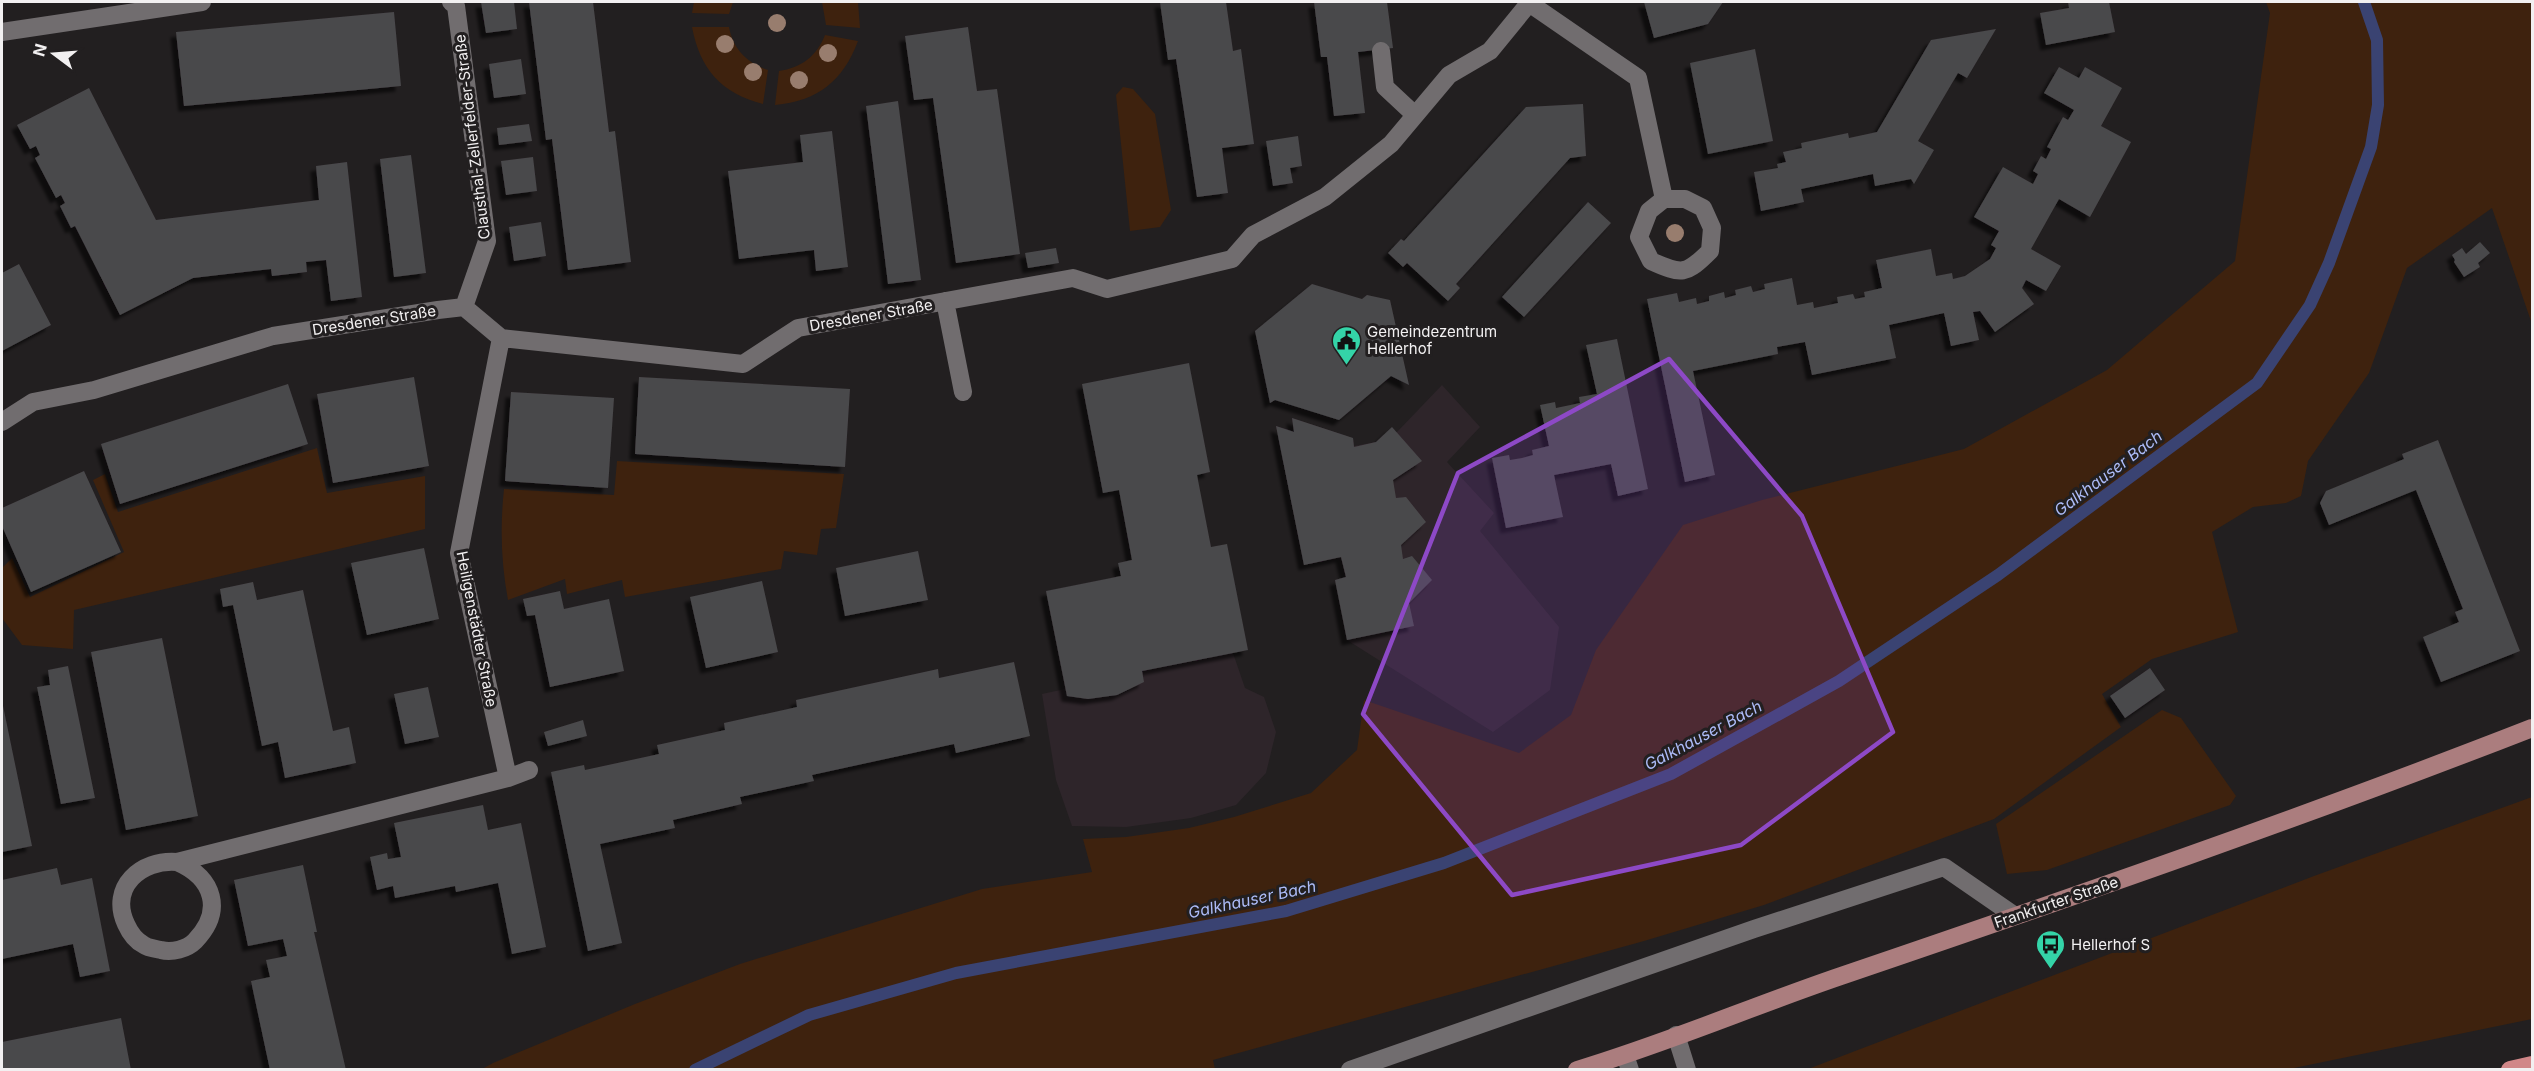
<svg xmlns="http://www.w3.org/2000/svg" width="2534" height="1071" font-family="Inter,sans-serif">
  <defs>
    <filter id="shadow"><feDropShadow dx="-5.5" dy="5.5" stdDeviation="1.5" flood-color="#0009"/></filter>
  </defs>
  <rect width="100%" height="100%" fill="#221f20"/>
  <path fill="#2e252a" d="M1442 385 1480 427 1447 462 1494 513 1480 531 1559 627 1550 690 1493 732 1347 640 1335 580 1345 577 1341 558 1304 565 1276 426 1294 431 1292 418 1353 438 1354 446 1376 442 1397 432Z
    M1046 591 1233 653 1245 688 1264 697 1276 732 1266 773 1236 805 1191 818 1126 827 1072 826 1056 780 1042 694 1065 689Z"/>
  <path fill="#3e220e" d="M694 2H733L729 14 692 13Z
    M822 2H858L860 28 826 25Z
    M2266 2H2532V324L2492 208 2407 268 2369 373 2308 461 2301 496 2286 503 2253 507 2212 532 2238 632 2152 659 2102 694 2121 727 1994 819 1764 905 1644 941 1213 1060 1215 1069H482L493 1063 635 1004 740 964 982 889 1092 872 1083 839 1126 837 1189 828 1234 817 1311 793 1357 750 1364 700 1519 753 1571 715 1596 650 1683 525 1762 500 1964 449 2107 370 2235 261 2270 13Z
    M692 27H729C733 49 747 63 768 70L763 104C721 93 700 69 692 27Z
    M825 35 858 41C843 81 818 101 775 105L779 71C801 68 817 56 825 35Z
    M1123 87 1133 89 1155 114 1171 210 1160 227 1130 231 1116 95Z
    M317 448 327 493 425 476V529L74 610 73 649 22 645 2 618V568L12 558 30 597 124 552 93 480 105 474 118 512Z
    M617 461 844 474 836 528 821 529 817 555 784 551 781 569 625 597 622 580 567 594 565 579 508 600C501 562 500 527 504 489L614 495Z
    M2162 710 2181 718 2236 796 2230 805 2047 870 2007 874 1996 824Z
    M2532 797V1019L2289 1069H1808L2314 876Z"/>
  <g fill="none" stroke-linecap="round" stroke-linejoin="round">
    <path stroke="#3a4372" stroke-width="12" d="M695 1070 809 1015 956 973 1286 911 1444 863 1671 774 1839 681 1998 575 2257 383 2310 305 2329 263 2371 147 2378 105 2377 40 2364 2"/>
  </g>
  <path fill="#4a484b" filter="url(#shadow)" d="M481 2H514L517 29 486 33Z
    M529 2H593L609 132 615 131 631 262 568 270 552 139 546 140Z
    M1160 2H1226L1233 51 1241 49 1254 144 1222 148 1228 193 1197 197 1176 59 1168 60Z
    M1314 2H1387L1393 48 1358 52 1365 113 1334 116 1327 57H1321Z
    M1644 2H1723L1708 24 1654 38Z
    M2068 2H2109L2115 32 2046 45 2040 13 2069 8Z
    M394 12 401 86 184 106 176 32Z
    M968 27 977 91 997 89 1020 254 956 263 933 98 914 100 905 36Z
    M1996 29 1967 78 1958 73 1918 141 1934 150 1914 184 1911 179 1875 186 1873 174 1801 189 1804 202 1761 211 1754 172 1778 168 1777 164 1786 162 1783 152 1802 148 1801 143 1848 133 1849 138 1877 132 1931 40Z
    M1755 49 1773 141 1708 154 1690 63Z
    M521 59 526 94 494 98 489 64Z
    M2059 67 2079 78 2085 67 2122 88 2101 126 2131 142 2090 217 2059 199 2031 249 2061 266 2046 291 2026 280 2022 288 2034 304 1995 332 1980 311 1973 312 1979 340 1951 346 1944 313 1889 325 1896 358 1812 375 1805 342 1777 347 1778 354 1693 371 1715 475 1685 482 1647 299 1677 293 1679 302 1696 298 1697 304 1709 301V296L1724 292 1725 298 1736 295 1735 290 1751 286 1753 292 1765 289 1764 284 1792 278 1797 305 1813 302 1814 308 1838 303 1837 297 1853 294 1855 299 1865 297 1864 292 1882 288 1876 260 1931 249 1936 276 1952 273 1953 279 1965 276 1990 259 1996 248 1991 245 1999 231 1974 217 2003 167 2033 184 2038 174 2033 171 2041 156 2046 159 2051 149 2047 147 2063 117 2068 120 2074 110 2044 93Z
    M89 88 156 220 319 200 316 166 347 162 362 297 331 301 326 260 306 262 307 272 272 276 271 269 193 278 120 315 75 226 71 228 60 206 65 203 61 195 56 198 35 158 40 155 36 146 30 149 17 125Z
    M898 101 921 280 888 284 866 106Z
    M1583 104 1586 156 1570 158 1456 284 1460 288 1448 301 1407 263 1403 267 1388 253 1401 239 1404 241 1526 107Z
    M529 124 532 141 499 145 497 128Z
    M832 131 848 267 816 271 814 250 739 259 728 171 803 162 800 135Z
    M1298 136 1302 166 1290 168 1293 183 1273 186 1266 141Z
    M411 155 426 273 394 277 380 159Z
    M533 157 537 191 506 195 501 161Z
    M1588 202 1611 223 1524 317 1502 297Z
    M541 222 546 256 514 261 509 227Z
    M2480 242 2490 253 2478 263 2480 267 2464 277 2454 262 2455 260 2452 255 2462 248 2466 254Z
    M1056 248 1059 263 1028 268 1025 253Z
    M19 264 51 325 2 351V273Z
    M1312 284 1362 299 1367 295 1390 300 1409 385 1391 376 1339 420 1275 400 1270 403 1255 331Z
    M1617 339 1648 489 1618 496 1611 464 1554 475 1563 517 1506 528 1492 458 1509 455 1510 460 1522 458 1533 455 1532 450 1549 446 1540 405 1555 402 1556 408 1580 403 1579 397 1597 394 1586 345Z
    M1189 363 1210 472 1197 475 1211 547 1227 544 1248 650 1142 671 1144 682 1117 695 1088 699 1067 696 1046 591 1121 576 1118 563 1132 560 1119 490 1103 493 1082 384Z
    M414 377 429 466 333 483 317 394Z
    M639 377 850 389 845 467 635 454Z
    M288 384 308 444 120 504 101 444Z
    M511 392 614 398 608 488 505 481Z
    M1292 418 1353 438 1354 447 1376 442 1392 427 1422 461 1393 480 1396 498 1406 497 1426 522 1401 545 1403 559 1412 556 1432 580 1409 603 1414 626 1347 640 1335 580 1346 577 1341 557 1304 565 1276 426 1294 432Z
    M2438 440 2520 651 2441 682 2423 637 2459 622 2455 612 2463 609 2416 490 2329 525 2320 503 2326 491 2404 459 2402 454Z
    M84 471 121 552 31 592 2 526V508Z
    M424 548 439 619 367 635 351 563Z
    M918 551 928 600 845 616 836 568Z
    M762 581 778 652 706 668 690 597Z
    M253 582 257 600 303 590 333 731 349 727 356 763 285 778 278 742 262 746 233 605 223 607 220 589Z
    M560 591 564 609 609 599 624 671 550 687 535 615 527 616 523 599Z
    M162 638 198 816 126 830 91 652Z
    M1014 662 1030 736 956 753 954 744 812 775 814 781 740 797 742 804 673 820 675 828 600 844 622 943 588 951 551 772 584 765 585 770 659 754 657 745 725 730 724 723 797 707 796 700 938 669 939 678Z
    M68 666 95 798 61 804 37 687 50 685 48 670Z
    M2150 668 2165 690 2125 718 2110 696Z
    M428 687 439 737 405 744 394 694Z
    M2 701 32 846 2 852Z
    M583 720 587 736 548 746 544 732Z
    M483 805 488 830 521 823 546 947 512 954 498 883 456 892 455 886 395 898 393 886 377 890 370 857 387 853 388 859 401 857 394 823Z
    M303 865 317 932H314L346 1070H270L251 981 270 977 266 960 287 956 283 939 248 946 234 880Z
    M57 868 61 885 92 878 110 971 80 977 73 944 2 959V880Z
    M121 1018 131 1070H2V1042Z"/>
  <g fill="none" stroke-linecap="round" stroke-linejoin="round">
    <path stroke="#716d6f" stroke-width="18" d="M451 2 456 6 487 241 464 307
      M1529 3 1638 78 1664 199 1649 211 1639 237 1651 261C1682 275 1686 275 1710 251L1712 228 1703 208 1685 199H1664
      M2 32 202 2
      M1381 51 1385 87 1415 115
      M945 301 963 392
      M501 338 459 553 508 778
      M2 422 33 402 94 390 273 336 438 310 464 307 501 338 743 364 798 328 1073 278 1107 289 1232 259 1253 235 1325 197 1391 144 1449 75 1490 51 1530 2
      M177 862C214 878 224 911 195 941 187 949 172 953 161 950 156 949 148 948 144 945 136 941 130 933 126 924 109 887 141 859 177 862L508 778 529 770
      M1676 1035 1687 1070
      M1625 1055 1630 1070
      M1350 1070 1754 929 1944 867 2015 916"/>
    <path stroke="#ab7d7e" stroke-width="18" d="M1577 1070C1667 1043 1753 1006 1841 976 2073 897 2304 817 2532 728"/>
    <path stroke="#d18788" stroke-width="18" d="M2510 1070 2532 1065"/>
  </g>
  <g fill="#987d6e">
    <circle cx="777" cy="23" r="9"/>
    <circle cx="725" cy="44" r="9"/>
    <circle cx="828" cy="53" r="9"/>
    <circle cx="753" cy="72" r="9"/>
    <circle cx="799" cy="80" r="9"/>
    <circle cx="1675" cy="233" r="9"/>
  </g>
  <path fill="#8d49c6" fill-opacity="0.2" stroke="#8d49c6" stroke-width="4.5" stroke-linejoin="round" d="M1669 359 1802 516 1893 732 1741 845 1512 895 1363 714 1458 473Z"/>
  <defs>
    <symbol id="civic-pin" viewBox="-11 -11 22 30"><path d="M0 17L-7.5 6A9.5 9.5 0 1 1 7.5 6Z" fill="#34d4a8" stroke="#221f20"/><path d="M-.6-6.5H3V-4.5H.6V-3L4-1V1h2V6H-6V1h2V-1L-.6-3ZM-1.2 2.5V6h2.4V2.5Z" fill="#111"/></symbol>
    <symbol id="bus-pin" viewBox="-11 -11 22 30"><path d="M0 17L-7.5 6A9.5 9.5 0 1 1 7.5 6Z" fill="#34d4a8" stroke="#221f20"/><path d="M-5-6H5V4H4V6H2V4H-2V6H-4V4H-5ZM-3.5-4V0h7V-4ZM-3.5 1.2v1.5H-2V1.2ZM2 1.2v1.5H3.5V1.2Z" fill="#111"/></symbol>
  </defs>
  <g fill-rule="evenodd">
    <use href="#civic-pin" x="1330" y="324" width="33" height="45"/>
    <use href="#bus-pin" x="2034" y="928" width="33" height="45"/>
  </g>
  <g text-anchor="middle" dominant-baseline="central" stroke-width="6" stroke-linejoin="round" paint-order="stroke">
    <g font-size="15" fill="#f2f0f1" stroke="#221f20">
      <text transform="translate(472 137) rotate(-97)">Clausthal-Zellerfelder-Straße</text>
      <text transform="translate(871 315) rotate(-10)">Dresdener Straße</text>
      <text transform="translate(374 320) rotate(-9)">Dresdener Straße</text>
      <text transform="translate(477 629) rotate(79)">Heiligenstädter Straße</text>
      <text transform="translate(2056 902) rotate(-19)">Frankfurter Straße</text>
    </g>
    <g font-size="15" fill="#f2f0f1" stroke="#221f20" text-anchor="start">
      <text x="1367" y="331">Gemeindezentrum<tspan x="1367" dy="17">Hellerhof</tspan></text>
      <text x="2071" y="944">Hellerhof S</text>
    </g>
    <g font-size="16" font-style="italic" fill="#adbcf8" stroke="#221f20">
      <text transform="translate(2108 473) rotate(-37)">Galkhauser Bach</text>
      <text transform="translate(1703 735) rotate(-28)">Galkhauser Bach</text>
      <text transform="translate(1252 899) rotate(-12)">Galkhauser Bach</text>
    </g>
  </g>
  <rect width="2534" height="1071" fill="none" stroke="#f2f0f1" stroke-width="6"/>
  <g transform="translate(54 54) rotate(286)" stroke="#221f20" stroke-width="4.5" paint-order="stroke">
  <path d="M0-4.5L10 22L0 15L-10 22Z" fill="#f2f0f1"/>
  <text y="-9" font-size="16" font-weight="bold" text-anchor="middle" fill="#f2f0f1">N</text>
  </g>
</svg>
